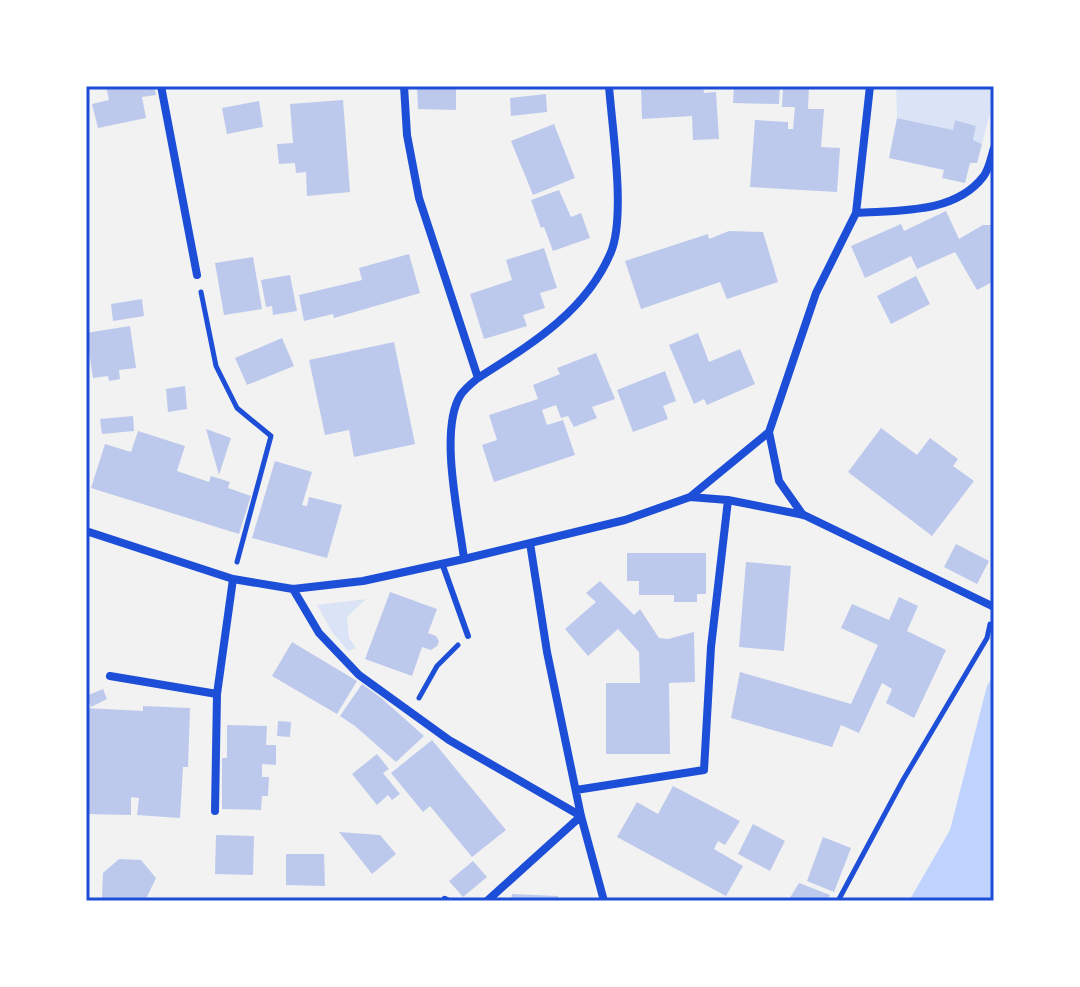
<svg xmlns="http://www.w3.org/2000/svg" width="1080" height="987" font-family="Poppins,sans-serif">
  <rect width="100%" height="100%" fill="#f2f2f2"/>
  <path fill="#dbe4f7" d="M896 86H994V98L982 144 973 140 976 126 955 120 953 130 897 118Z
    M366 599 347 617 349 638 356 648 348 651 332 632 317 605Z"/>
  <path fill="#bfd3fe" d="M994 674V901H909L950 830 987 686Z"/>
  <path fill="#bdc9ec" d="M106 86H154L156 95 142 97 146 118 98 128 92 104 109 100Z
    M417 86H456V110L418 109Z
    M641 86H703L704 93 716 92 719 139 693 140 692 116 642 119Z
    M734 86H780L779 104 733 103Z
    M783 86H809L808 109H824L821 147 840 148 837 192 750 187 755 120 788 122V129H793L795 107H782Z
    M546 94 547 112 511 116 510 98Z
    M343 100 350 192 307 196 306 172 296 173 295 163 279 164 277 144 293 143 290 104Z
    M259 101 263 127 227 134 222 108Z
    M897 118 953 130 955 120 976 126 973 140 982 144 977 163H970L965 183 942 178 944 170 889 158Z
    M554 124 575 178 533 195 511 141Z
    M559 190 571 217 581 213 590 238 553 251 544 227 541 228 531 200Z
    M946 211 959 239 983 225H994V281L977 290 955 252 917 269 911 256 865 278 851 246 901 224 904 231Z
    M729 231 763 232 778 282 727 299 720 282 641 309 625 261 708 234 709 239Z
    M544 248 557 288 540 293 545 308 523 315 527 326 484 339 470 294 512 280 506 260Z
    M409 254 420 293 334 318 333 314 304 321 299 295 362 280 359 268Z
    M253 257 262 309 224 315 215 263Z
    M290 275 297 311 273 315 272 306 266 307 261 280Z
    M916 276 930 304 891 324 877 296Z
    M142 299 144 316 113 321 111 304Z
    M130 326 136 368 119 370 120 379 109 381 108 376 93 378 86 333Z
    M698 333 709 362 740 349 755 384 707 405 704 399 694 404 669 345Z
    M282 338 294 366 247 385 235 358Z
    M394 342 415 444 354 457 349 430 325 435 309 360Z
    M596 353 615 399 592 407 597 418 574 427 568 416 561 418 556 405 542 410 547 425 563 420 575 455 494 482 482 445 497 440 489 415 538 399 533 385 560 374 557 368Z
    M665 371 676 401 663 406 668 419 633 432 617 390Z
    M185 386 187 409 168 412 166 389Z
    M133 416 134 431 102 434 100 419Z
    M881 428 917 455 930 438 958 459 953 466 974 481 932 536 848 472Z
    M206 429 231 438 219 475Z
    M138 431 185 446 177 471 209 482 211 476 230 482 228 488 251 496 239 534 91 488 105 444 131 452Z
    M275 461 312 472 302 505 307 506 309 497 342 505 327 558 252 538Z
    M956 544 989 561 977 584 944 567Z
    M627 553H706V594H697V602H674V595H639V581H627Z
    M746 562 791 566 784 651 739 647Z
    M600 581 634 615 640 609 659 638 668 639 694 632 695 682 669 683 670 754H606V683H640L639 652 618 629 588 656 565 629 596 602 586 593Z
    M390 592 437 609 428 633 436 636 439 641 437 646 431 650 422 647 412 676 365 659Z
    M899 597 918 606 907 631 946 650 914 718 886 703 892 689 882 683 859 733 841 725 832 747 731 718 740 672 851 704 878 645 841 628 852 604 889 620Z
    M292 642 357 681 337 714 272 676Z
    M362 684 380 697 424 736 396 762 355 726 340 716Z
    M103 689 107 699 91 707 86 696Z
    M143 706 190 708 188 767H183L180 818 137 815 139 798 131 797V815L86 814V708L143 711Z
    M278 721 291 722 290 737 277 736Z
    M227 725 267 726 266 745H276V765L262 764V777H269L268 796H262L261 810 222 809V758H227Z
    M432 740 506 830 472 857 430 806 423 812 391 773Z
    M377 754 389 769 383 773 400 794 392 800 388 795 377 805 352 774Z
    M673 786 740 821 725 845 718 841 714 849 743 866 726 896 617 837 637 802 658 814Z
    M753 824 785 841 770 871 738 854Z
    M339 832 380 835 396 854 372 874Z
    M216 835 254 836 253 875 215 874Z
    M823 837 851 848 834 892 807 881Z
    M286 854H324L325 886 286 885Z
    M119 859 141 860 156 878 145 901H105L102 898 103 873Z
    M473 861 487 877 463 897 449 881Z
    M799 883 830 895 826 901H788Z
    M512 894 558 896V901H511Z"/>
  <g fill="none" stroke-linecap="round" stroke-linejoin="round">
    <path stroke="#1d4ed8" stroke-width="5" d="M201 292 216 366 237 408 271 436 237 562
      M419 698 437 666 458 645
      M838 901 903 780 987 638 990 624"/>
    <path stroke="#1d4ed8" stroke-width="6" d="M442 563 468 636"/>
    <path stroke="#1d4ed8" stroke-width="8" d="M161 86 197 275
      M404 86 407 135 419 198 478 378C472 383 464 389 460 396 439 431 459 518 464 559
      M856 213C899 210 954 214 983 177 989 170 991 157 994 148
      M478 378C530 345 586 312 611 252 626 215 612 128 609 86
      M769 432 779 481 803 515
      M690 497 769 432 816 293 856 213 870 86
      M86 531 233 579 293 589 363 581 464 559 625 520 690 497 728 500 804 515 994 607
      M530 543 547 652 581 816 604 901
      M293 589 319 633 359 675 449 740 581 816
      M110 676 217 694
      M576 790 704 770 711 647 728 500
      M215 811 217 694 233 579
      M445 900 447 901
      M487 901 581 816"/>
  </g>
  <rect width="1080" height="987" fill="none" stroke="#ffffff" stroke-width="176"/>
  <rect x="88" y="88" width="904" height="811" fill="none" stroke="#1d4ed8" stroke-width="3"/>
</svg>
